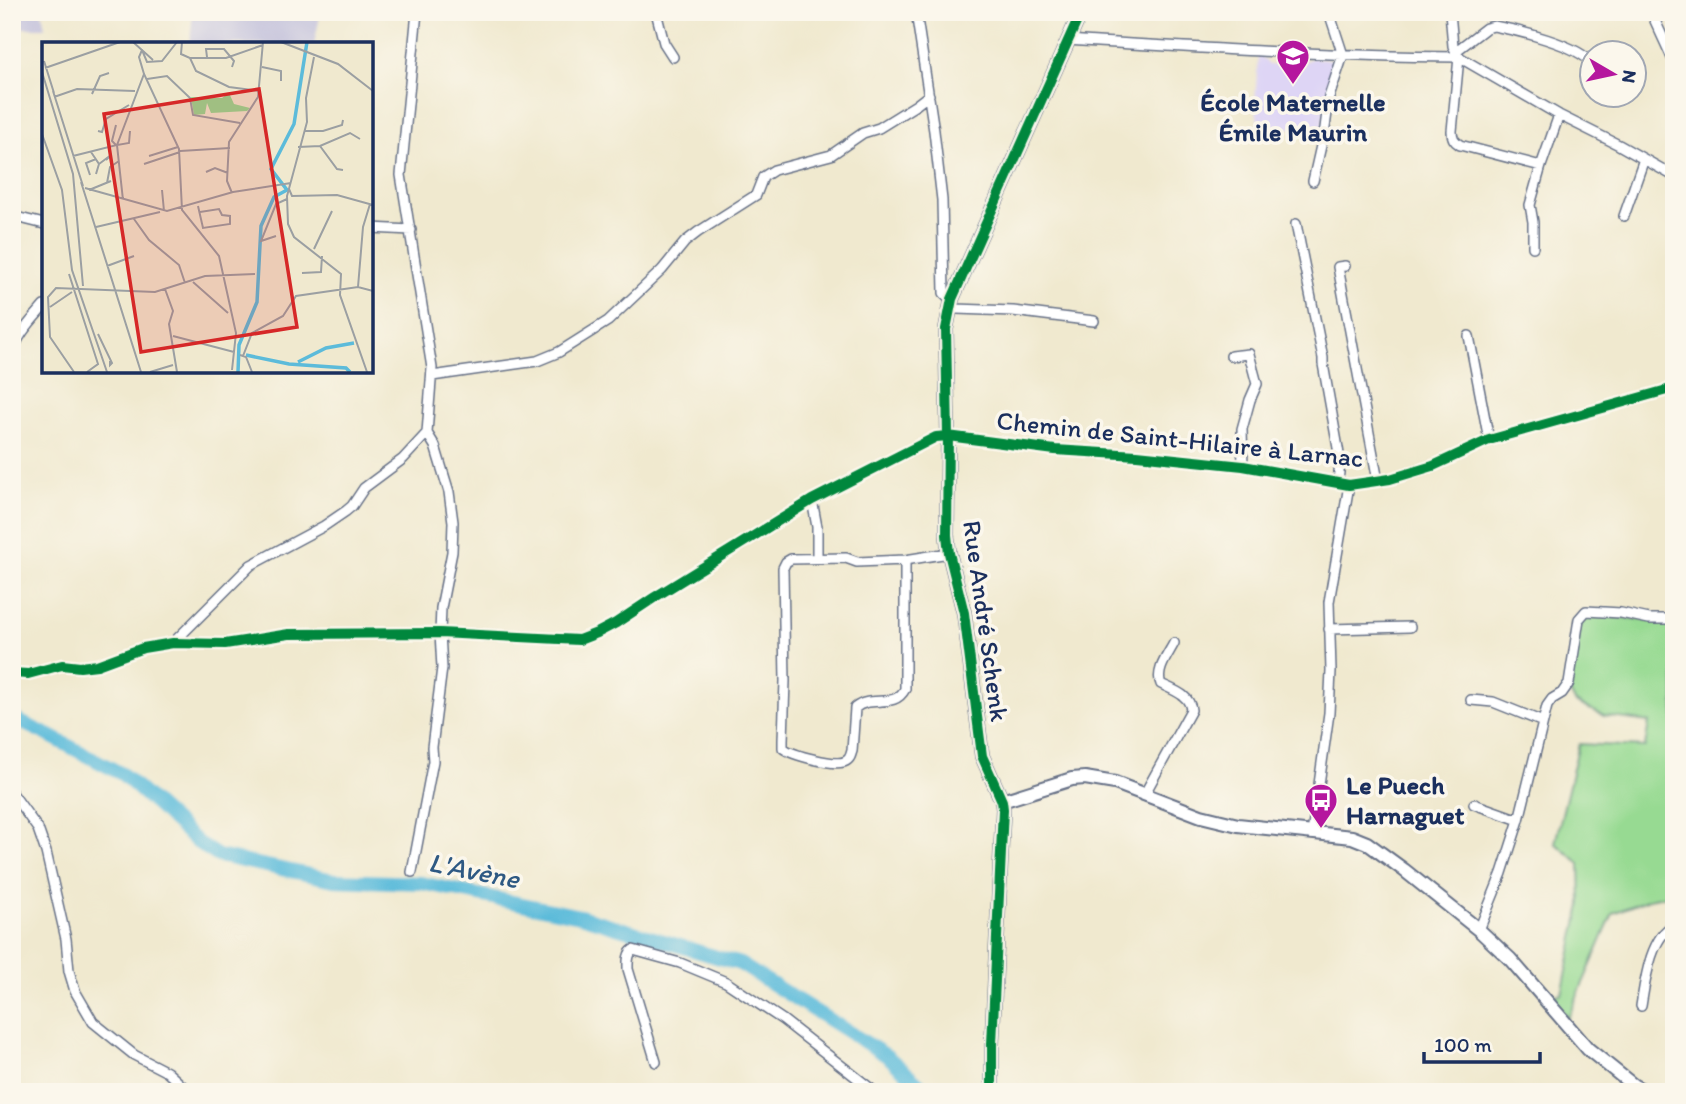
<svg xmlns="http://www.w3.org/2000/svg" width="1686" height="1104" font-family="Itim,sans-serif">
  <rect width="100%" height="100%" fill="#fbf7ec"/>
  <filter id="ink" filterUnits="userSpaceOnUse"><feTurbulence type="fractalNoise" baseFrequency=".0143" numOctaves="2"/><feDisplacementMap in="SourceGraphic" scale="14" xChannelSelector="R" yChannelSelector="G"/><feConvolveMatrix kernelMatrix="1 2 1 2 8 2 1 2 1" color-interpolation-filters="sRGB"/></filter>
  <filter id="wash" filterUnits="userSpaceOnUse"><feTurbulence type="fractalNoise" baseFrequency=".00686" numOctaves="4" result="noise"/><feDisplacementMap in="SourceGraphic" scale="28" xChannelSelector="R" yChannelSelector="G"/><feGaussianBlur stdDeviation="1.57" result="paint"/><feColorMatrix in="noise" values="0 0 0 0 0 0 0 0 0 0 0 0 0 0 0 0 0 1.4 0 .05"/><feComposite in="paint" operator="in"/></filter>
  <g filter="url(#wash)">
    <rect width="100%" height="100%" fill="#f0e9cf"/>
    <path fill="#ded5f5" d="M1258 56H1261L1269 65 1303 67 1306 61 1313 58 1335 60 1322 128H1259L1255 103Z"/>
    <path fill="#c3c1db" d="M12 12H42L45 28H12Z
      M193 12H321L314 44H190Z"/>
    <path fill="#97da92" stroke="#598478" stroke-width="2" d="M1589 615 1674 622V820L1671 833 1674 840V894L1649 899 1613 913 1568 1018 1548 996 1562 994 1581 905 1580 863 1555 843 1579 744 1645 747 1649 722 1604 716 1575 702 1569 690 1580 624Z"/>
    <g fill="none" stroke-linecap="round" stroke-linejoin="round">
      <path stroke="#5cbbda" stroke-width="14" d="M12 718 48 735 122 774 198 843 218 856 334 880 421 883 580 916 740 964 887 1056 924 1088V1092"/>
    </g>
  </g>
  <g filter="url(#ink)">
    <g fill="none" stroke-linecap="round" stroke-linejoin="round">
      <defs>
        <path id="street" d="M656 12 664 43 673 57
          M916 12 934 131 942 200 944 293 948 297 952 299
          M1329 12 1343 55
          M1450 12 1453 46 1459 57 1559 115 1619 145 1674 176
          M1651 12 1674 62
          M1067 40C1198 48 1328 56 1459 57L1452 131C1452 138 1454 141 1460 145L1541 166
          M1456 51 1486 28 1494 26C1516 30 1580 45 1592 64
          M1313 181 1325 128 1329 97 1343 55
          M12 216 44 224
          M1624 216 1644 159
          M1296 224 1323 358V364L1338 448 1340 461 1338 483
          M371 228 411 230
          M1533 247V222L1530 205 1541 166 1559 115
          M1345 266 1338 267 1378 481
          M949 307 956 309 1013 311 1094 321
          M1469 336 1489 440
          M12 355C16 336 32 320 44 306
          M1231 356 1249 354 1257 384 1250 400 1242 429 1243 466
          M432 376 537 361 559 352 608 321 662 270 685 242 698 232 756 195 763 177 774 170 831 155 863 133 879 128 916 105 929 95
          M812 500 817 527V558
          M905 560V689C894 710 871 694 855 708L852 751C850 756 851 758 846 761 836 767 792 755 783 748V740L785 681 783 568 786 562 791 559 846 558 857 562 905 560 949 553
          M1329 629 1410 627
          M173 643 251 565 324 526 346 511 352 506 364 488 403 459 427 433
          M12 673 28 674 62 665 80 667 97 665 143 648 173 643 225 644 289 634 440 633 579 640 597 633 616 623 655 597 812 500 936 437 948 436 1055 450 1137 455 1243 466 1349 485 1390 479 1433 466 1489 440 1674 388
          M1471 700 1493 702 1543 722
          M12 793 38 829 46 852 66 939 69 971 75 991 93 1022 134 1055 167 1072 189 1092
          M1144 795 1191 710C1190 695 1173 690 1161 684 1155 671 1168 655 1174 643
          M1474 804 1519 820
          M1312 834 1329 713 1331 671 1329 602 1349 485
          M412 872 433 761 432 747 442 668 440 633 441 608 452 552 453 522 449 492 435 446 427 433 432 368 401 175 417 12
          M1479 930 1502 873 1519 820 1547 706 1552 699 1562 693 1569 683 1579 619 1586 611 1621 613 1649 619H1674
          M1641 1006C1645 982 1650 937 1674 925
          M656 1062 628 969C628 962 627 954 633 950L680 963 726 982 783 1020 875 1092"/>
        <path id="secondary" d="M1002 801 1072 779 1085 778 1115 783 1201 816 1238 825 1352 837 1367 843 1404 870 1479 930 1510 959 1588 1049 1634 1086 1647 1092
          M992 1092V1044L1003 809 1002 801 982 756 964 613 949 553 947 535 948 436 946 329 952 299 1081 12"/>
      </defs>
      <use href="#street" stroke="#667086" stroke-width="12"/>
      <use href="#secondary" stroke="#667086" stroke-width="16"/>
      <use href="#street" stroke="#fff" stroke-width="9"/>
      <use href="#secondary" stroke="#fff" stroke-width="12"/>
      <defs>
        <path id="cycleway" d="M12 673 28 674 62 665 80 667 97 665 143 648 173 643 225 644 289 634 440 633 579 640 597 633 616 623 655 597 812 500 936 437 948 436 1055 450 1137 455 1243 466 1349 485 1390 479 1433 466 1489 440 1674 388
          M992 1092V1044L1003 809 1002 801 982 756 964 613 949 553 947 535 948 436 946 329 952 299 1081 12"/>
      </defs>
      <use href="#cycleway" stroke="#fbf7ec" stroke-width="15"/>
      <use href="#cycleway" stroke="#00873e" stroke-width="10"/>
    </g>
  </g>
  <defs>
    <symbol id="school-pin" viewBox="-11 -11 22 30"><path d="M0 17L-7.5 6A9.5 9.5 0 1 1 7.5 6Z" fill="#b5179e" stroke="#fbf7ec"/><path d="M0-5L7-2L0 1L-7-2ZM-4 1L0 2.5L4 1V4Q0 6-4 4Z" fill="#fff"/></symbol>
    <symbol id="bus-pin" viewBox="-11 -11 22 30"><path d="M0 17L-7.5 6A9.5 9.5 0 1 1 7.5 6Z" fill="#b5179e" stroke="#fbf7ec"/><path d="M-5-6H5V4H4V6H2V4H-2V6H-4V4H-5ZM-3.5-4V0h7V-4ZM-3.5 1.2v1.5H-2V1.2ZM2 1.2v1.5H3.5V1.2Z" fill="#fff"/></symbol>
  </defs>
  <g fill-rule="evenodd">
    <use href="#school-pin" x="1274" y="37" width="38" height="52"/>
    <use href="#bus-pin" x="1302" y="781" width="38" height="52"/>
  </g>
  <g text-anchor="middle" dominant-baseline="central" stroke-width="7" stroke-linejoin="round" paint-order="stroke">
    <g font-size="26" font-weight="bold" fill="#1b2f5e" stroke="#fbf7ec">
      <text x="1293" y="102">École Maternelle<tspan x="1293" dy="30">Émile Maurin</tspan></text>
      <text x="1346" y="785" text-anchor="start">Le Puech<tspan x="1346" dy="30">Harnaguet</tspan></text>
    </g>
    <g font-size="26" fill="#1b2f5e" stroke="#fbf7ec">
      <text transform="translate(1180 439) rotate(6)">Chemin de Saint-Hilaire à Larnac</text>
      <text transform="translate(986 621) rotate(82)">Rue André Schenk</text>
    </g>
    <g font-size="28" font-style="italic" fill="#2e5983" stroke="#fbf7ec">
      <text transform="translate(474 870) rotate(11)">L'Avène</text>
    </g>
  </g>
  <g transform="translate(42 42)">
    <rect width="331" height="331" fill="#f0e9cf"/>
    <path d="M187 51 192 62 208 66 205 69 169 71 165 61 163 72 152 73 149 55 180 56Z" fill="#97da92"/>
    <path fill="none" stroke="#5cbbda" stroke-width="3.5" d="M204 313 247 322 304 326 308 330M256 320 284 306 312 301M196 330 197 303 215 260 219 184 232 155 245 148 229 127 252 82 265 0"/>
    <path fill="none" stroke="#9b9fa2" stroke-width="2" d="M91 0 111 18M140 0 139 12 148 16 154 29 187 45 218 49M239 0 296 22 331 49M100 8 97 15 102 32 137 107 140 168 177 214 194 291 190 328M100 8 105 20 120 19 135 0M165 15 164 7H182L192 19 190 25M272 15 264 56 265 80 245 154 246 182 252 195 299 232 298 253 325 330M148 16H184L221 3M2 19 12 51M220 25 239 29V39M3 26 78 0M0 30 31 132 41 244M105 37 125 34 148 56 151 73 198 81M11 49 41 144M50 52 58 34 67 31M12 55 35 47 93 49M74 83 70 99 74 103M56 89 60 90 64 77 87 63M263 89H281L300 83 301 78M0 92 20 148 30 228 65 330M278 104 295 127 301 128M256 105 278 104 308 91 318 97M138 109 188 106M49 110 57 122 54 132M31 114 75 103 102 32M107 114 136 105M57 122 69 113 64 118M102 122 138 110M164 130 173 126 186 131M48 133 44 121 54 117M39 140 99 330M65 141 68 125 77 119M43 146 125 169 191 150 249 141M247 147 250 154 295 153 331 163M47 148 69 139M120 148 122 169M190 151 185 139 187 100 216 55 221 0M81 158 75 103 87 101 88 89M156 164 161 186 188 182V174L180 173 177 167 158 170M92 177 107 198 137 223 143 241M54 185 118 170M234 194 219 199 234 162 245 157M272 207 290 169M65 224 92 214M260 231 279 230 280 214M27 232 56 322 45 330M151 240 186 271M316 245 321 185 328 162M123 247 131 269 127 282 135 330M8 265 30 250M56 292 70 321 68 323V319M131 294 192 310M198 313 204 315 210 330M201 314 210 291 241 274 254 254 316 245 331 249M32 330 8 295 6 255 14 246 113 250 163 234 213 232M108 330 131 323"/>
    <path fill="#d62828" fill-opacity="0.15" stroke="#d62828" stroke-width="3.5" d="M217 47 255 285 99 310 62 72Z"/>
    <rect width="331" height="331" fill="none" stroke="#1b2f5e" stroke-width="3.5"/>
  </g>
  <rect width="1686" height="1104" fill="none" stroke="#fbf7ec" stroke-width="42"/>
  <g transform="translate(1613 74) rotate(99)"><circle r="33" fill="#fbf7ec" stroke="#a1a7b3" stroke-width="2"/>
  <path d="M0-5L12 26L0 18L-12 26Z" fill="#b5179e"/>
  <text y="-10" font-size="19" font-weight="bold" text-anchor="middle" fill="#1b2f5e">N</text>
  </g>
  <path d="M1424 1052v10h116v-10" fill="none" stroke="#1b2f5e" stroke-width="3.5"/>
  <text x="1434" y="1052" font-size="21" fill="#1b2f5e" stroke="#fbf7ec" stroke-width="5" paint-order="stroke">100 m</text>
</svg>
